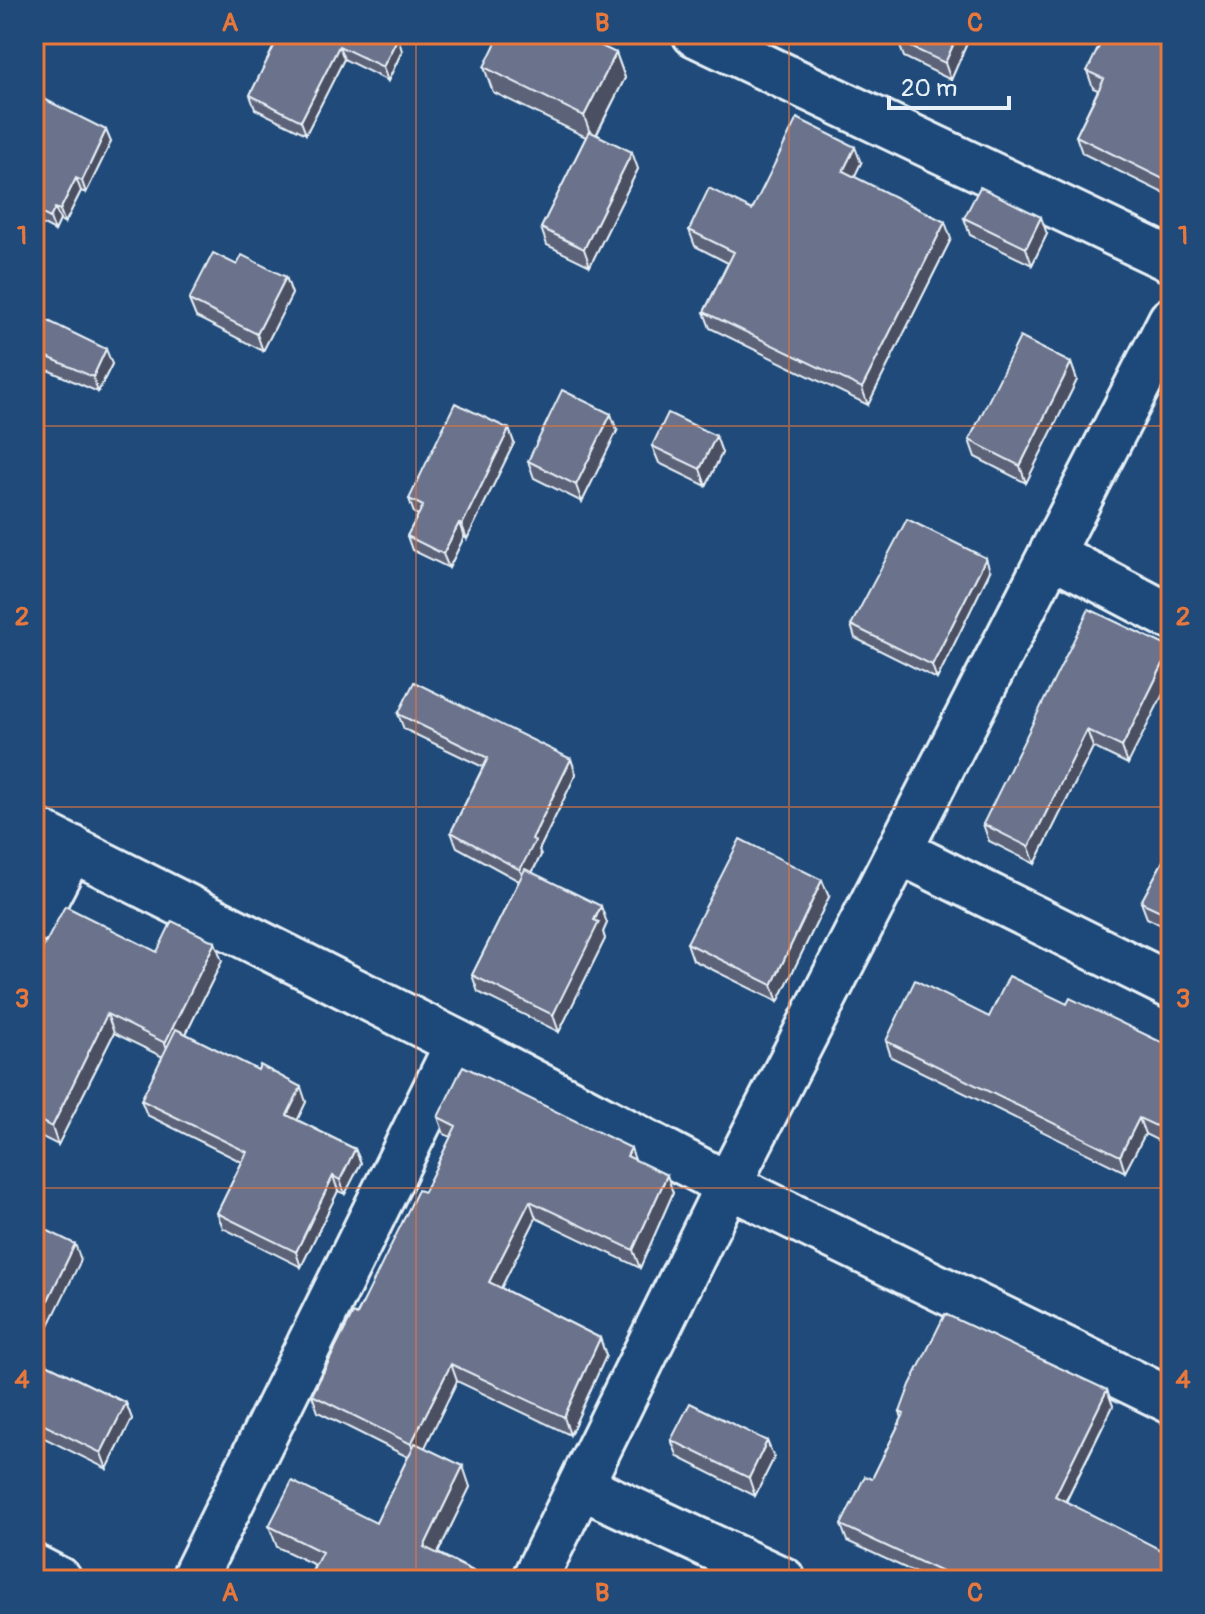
<svg xmlns="http://www.w3.org/2000/svg" width="1205" height="1614" font-family="Pangolin,sans-serif">
  <rect width="100%" height="100%" fill="#1f4a7a"/>
  <filter id="ink" filterUnits="userSpaceOnUse"><feTurbulence type="fractalNoise" baseFrequency=".0125" numOctaves="2"/><feDisplacementMap in="SourceGraphic" scale="16" xChannelSelector="R" yChannelSelector="G"/><feConvolveMatrix kernelMatrix="1 2 1 2 8 2 1 2 1" color-interpolation-filters="sRGB"/></filter>
  <g filter="url(#ink)">
    <g fill="none" stroke-linecap="round" stroke-linejoin="round">
      <defs>
        <path id="minor" d="M695 34 1171 260
          M1051 554 1171 617
          M34 830 458 1043 728 1185 1171 1401
          M899 851 1171 986
          M34 921 72 848
          M581 1486 783 1580
          M34 1567 59 1580
          M193 1580 458 1043
          M534 1580 728 1185 1171 320"/>
      </defs>
      <use href="#minor" stroke="#e8f1f8" stroke-width="50"/>
      <use href="#minor" stroke="#1f4a7a" stroke-width="44"/>
    </g>
    <path fill="#5c6278" stroke="#e8f1f8" stroke-width="2" d="M280 34 402 51 388 81 344 59 306 134 255 109 250 95Z
      M971 34 951 80 904 57 898 41Z
      M1171 34V197L1082 153 1076 136 1098 90 1093 88 1087 71Z
      M616 53 625 78 597 134 638 169 590 266 547 245 541 228 586 137 493 92 484 67Z
      M34 114 111 142 86 193 81 191 65 223 60 220 55 231 34 220Z
      M861 163 854 177 951 239 868 405 710 328 704 312 728 263 695 246 689 230 752 210Z
      M964 218 1047 234 1032 265 970 235Z
      M237 265 286 277 292 294 263 351 196 317 189 300Z
      M34 314 112 364 98 392 34 364Z
      M1071 363 1077 380 1026 483 975 457 969 440Z
      M509 429 514 443 467 539 464 537 449 568 412 550 407 536 418 515 414 513 409 499Z
      M617 431 582 502 534 478 528 461Z
      M716 436 722 453 706 486 659 463 652 446Z
      M990 571 937 679 855 638 851 625Z
      M1171 648 1128 764 1093 747 1035 864 989 841 983 824Z
      M398 714 571 759 576 774 539 850 541 855 532 873 607 923 603 932 605 939 559 1032 478 992 472 975 519 881 457 847 451 832 483 767 404 729Z
      M1171 846V930L1147 918 1141 902Z
      M829 897 778 1002 693 960 687 943Z
      M157 952 222 961 186 1034 306 1102 297 1120 355 1149 361 1163 345 1194 338 1191 301 1267 223 1228 217 1213 242 1162 147 1115 141 1100 163 1057 114 1033 58 1145 34 1133V965Z
      M1067 1004 1171 1047V1147L1145 1134 1125 1172 891 1057 886 1041 989 1017Z
      M438 1117 635 1160 673 1193 640 1268 536 1218 501 1288 600 1338 606 1356 570 1435 457 1381 424 1448 470 1487 438 1553 481 1575 483 1580H308L315 1565 277 1547 269 1526 376 1523 408 1457 318 1412 312 1395 424 1192 451 1137 444 1134Z
      M34 1358 126 1403 132 1419 107 1469 34 1433Z
      M1107 1390 1113 1406 1066 1502 1171 1580H931L847 1541 841 1525 872 1479 902 1418 900 1412Z
      M671 1440 767 1441 774 1458 755 1496 678 1457Z"/>
    <path fill="#4b5062" stroke="#e8f1f8" stroke-width="2" d="M958 34H971L951 80 945 63Z
      M398 37 402 51 388 81 383 67Z
      M339 46 344 59 306 134 301 121Z
      M616 53 625 78 593 141 584 116Z
      M106 130 111 142 86 193 82 181Z
      M855 147 861 163 849 188 843 171Z
      M632 152 638 169 590 266 584 249Z
      M1171 168V196L1165 180Z
      M76 178 81 191 65 223 60 210Z
      M55 208 60 220 55 231 50 218Z
      M1041 217 1047 234 1032 265 1026 248Z
      M945 222 951 239 868 405 862 388Z
      M286 277 292 294 263 351 257 334Z
      M106 349 112 364 98 392 93 377Z
      M1071 363 1077 380 1026 483 1020 466Z
      M611 414 617 431 582 502 576 485Z
      M509 429 514 443 467 539 462 525Z
      M716 436 722 453 706 486 700 469Z
      M459 523 464 537 449 568 443 554Z
      M986 558 990 571 937 679 932 665Z
      M1171 648V678L1128 764 1122 747Z
      M1087 730 1093 747 1035 864 1029 847Z
      M571 759 576 774 539 850 541 855 526 884 520 870 532 839Z
      M822 880 829 897 778 1002 772 985Z
      M601 906 607 923 603 932 605 939 559 1032 553 1015Z
      M215 942 222 961 172 1062 165 1043Z
      M107 1014 114 1033 58 1145 52 1127Z
      M301 1087 306 1102 293 1130 287 1115Z
      M1139 1118 1145 1134 1125 1172 1120 1156Z
      M631 1148 637 1166 627 1156Z
      M355 1149 361 1163 345 1194 340 1180Z
      M667 1175 673 1193 640 1268 633 1250Z
      M333 1176 338 1191 301 1267 296 1252Z
      M530 1201 536 1218 495 1300 489 1282Z
      M75 1244 81 1260 34 1356V1329Z
      M600 1338 606 1356 570 1435 564 1417Z
      M451 1364 457 1381 418 1462 411 1444Z
      M1107 1390 1113 1406 1060 1512 1055 1496Z
      M126 1403 132 1419 107 1469 101 1453Z
      M767 1441 774 1458 755 1496 749 1478Z
      M463 1466 470 1487 431 1567 424 1547Z"/>
    <path fill="#6b728c" stroke="#e8f1f8" stroke-width="2" d="M280 34H391L398 37 383 67 339 46 301 121 250 95Z
      M500 34H576L616 53 584 116 484 67Z
      M901 34H958L945 63 898 41Z
      M1105 34H1171V168L1165 180 1076 136 1104 79 1087 71Z
      M42 98 106 130 82 181 76 178 60 210 55 208 50 218 34 210V114Z
      M797 118 855 147 843 171 945 222 862 388 704 312 734 252 689 230 709 188 752 210Z
      M589 131 632 152 584 249 541 228Z
      M980 187 1041 217 1026 248 964 218Z
      M213 253 237 265 242 255 286 277 257 334 189 300Z
      M34 314 106 349 93 377 34 351Z
      M1020 337 1071 363 1020 466 969 440Z
      M562 390 611 414 576 485 528 461Z
      M455 403 509 429 462 525 459 523 443 554 407 536 423 506 409 499Z
      M668 413 716 436 700 469 652 446Z
      M907 519 986 558 932 665 851 625Z
      M1089 609 1171 648 1122 747 1087 730 1029 847 983 824Z
      M414 682 571 759 532 839 535 841 520 870 451 832 488 758 398 714Z
      M740 839 822 880 772 985 687 943Z
      M1171 846V916L1141 902Z
      M525 869 601 906 594 920 599 922 553 1015 472 975Z
      M65 906 157 952 172 921 215 942 165 1043 107 1014 52 1127 34 1118V965Z
      M1009 976 1067 1004 1070 998 1171 1047V1133L1139 1118 1120 1156 886 1041 915 980 989 1017Z
      M176 1029 258 1070 260 1065 301 1087 287 1115 355 1149 340 1180 333 1176 296 1252 217 1213 247 1152 141 1100Z
      M463 1066 631 1148 627 1156 667 1175 633 1250 530 1201 489 1282 600 1338 564 1417 451 1364 411 1444 312 1395 353 1313 357 1315 418 1190 424 1192 456 1126 438 1117Z
      M34 1224 75 1244 34 1329Z
      M945 1314 1107 1390 1055 1496 1171 1555V1580H959L841 1525 865 1476 872 1479 904 1414 900 1412 910 1385Z
      M34 1358 126 1403 101 1453 34 1420Z
      M690 1403 767 1441 749 1478 671 1440Z
      M415 1443 463 1466 424 1547 481 1575 479 1580H308L322 1552 269 1526 292 1481 376 1523Z"/>
  </g>
  <path fill="none" stroke="#e8773b" stroke-width="2" stroke-opacity="0.55" d="M416 34V1580M789 34V1580M34 426H1171M34 807H1171M34 1188H1171"/>
  <rect width="1205" height="1614" fill="none" stroke="#1f4a7a" stroke-width="88"/>
  <path d="M889 96v12h120v-12" fill="none" stroke="#e8f1f8" stroke-width="4"/>
  <text x="901" y="96" font-size="24" fill="#e8f1f8" stroke="#1f4a7a" stroke-width="6" paint-order="stroke">20 m</text>
  <rect x="44" y="44" width="1117" height="1526" fill="none" stroke="#e8773b" stroke-width="3"/>
  <g font-size="26" text-anchor="middle" font-weight="bold" fill="#e8773b">
    <text x="230" y="31">A</text>
    <text x="602" y="31">B</text>
    <text x="975" y="31">C</text>
    <text x="22" y="244">1</text>
    <text x="1183" y="244">1</text>
    <text x="22" y="625">2</text>
    <text x="1183" y="625">2</text>
    <text x="22" y="1007">3</text>
    <text x="1183" y="1007">3</text>
    <text x="22" y="1388">4</text>
    <text x="1183" y="1388">4</text>
    <text x="230" y="1601">A</text>
    <text x="602" y="1601">B</text>
    <text x="975" y="1601">C</text>
  </g>
</svg>
